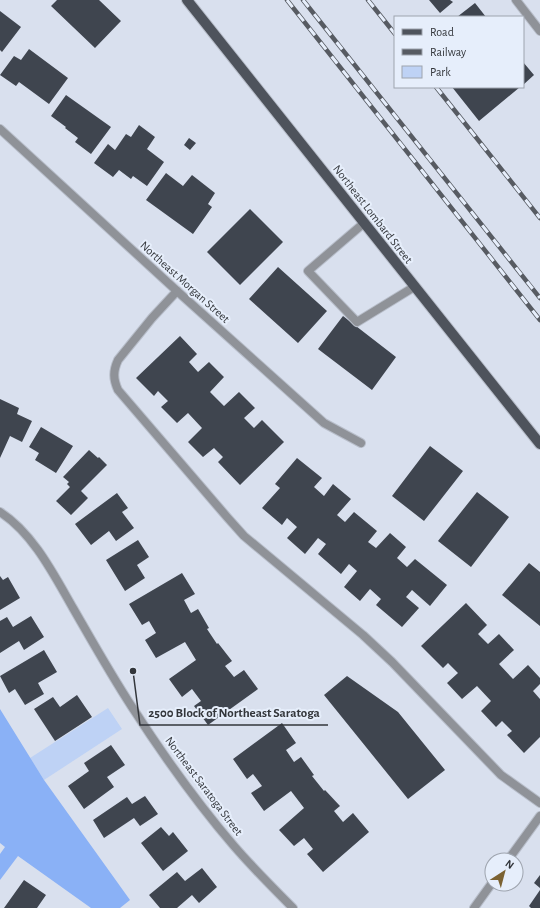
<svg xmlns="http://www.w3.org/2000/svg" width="540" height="908" font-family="'Alegreya Sans',sans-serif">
  <rect width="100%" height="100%" fill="#d9e0ee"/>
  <path fill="#bed2f5" d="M108 708 122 729 44 780 30 758Z"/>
  <path fill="#8ab1f6" d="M0 709 44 780 130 900 120 908H91L18 856 0 880V854L5 847 0 843Z"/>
  <path fill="#3f454f" d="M57 0H99L121 21 95 48 51 6Z
    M429 0H450L453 2 440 13Z
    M475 3 486 17H457Z
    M0 11 21 27 2 52 0 50Z
    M29 49 68 78 49 104 19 82 16 86 0 75 14 56 21 60Z
    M523 62 534 75 523 85Z
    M452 87H520L479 121Z
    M66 95 111 127 91 154 75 142 78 138 65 128 66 127 51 116Z
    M139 125 155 137 147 149 164 162 147 186 133 176 131 179 119 170 113 177 94 163 108 144 115 150 126 134 131 137Z
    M189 138 196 143 190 150 184 145Z
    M166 173 183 186 192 175 215 193 208 204 212 207 193 234 146 200Z
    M250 209 283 242 240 285 207 252Z
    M278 267 327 311 298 343 249 299Z
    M343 316 396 357 372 390 318 349Z
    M180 336 197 354 189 362 198 372 209 362 224 377 210 392 224 406 239 392 255 408 244 418 254 428 262 420 284 442 240 485 218 462 223 457 214 448 203 457 188 442 202 428 188 413 177 423 161 407 168 401 158 391 154 396 136 378Z
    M0 399 19 408 17 414 32 421 22 442 10 436 0 458Z
    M41 427 73 446 56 473 35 460 39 453 29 447Z
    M430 446 463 471 424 521 392 496Z
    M89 450 98 458 99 457 107 465 81 491 88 498 71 515 56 501 70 487 67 484 69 482 63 477Z
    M297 458 322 478 314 487 324 496 333 484 351 499 337 515 345 522 354 512 377 531 368 542 376 548 390 533 406 547 397 558 407 567 415 559 447 585 430 606 412 590 406 597 419 608 402 627 376 605 381 599 370 589 360 601 344 587 357 571 349 564 341 574 318 554 326 544 318 538 305 554 287 538 297 527 287 518 282 525 262 508 280 488 275 484Z
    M477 492 509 517 471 567 438 541Z
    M117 493 128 508 122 512 134 528 116 541 109 531 91 545 75 524Z
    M138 540 149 557 137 565 145 578 125 591 106 560Z
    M529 563 540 572V626L502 595Z
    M182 573 195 594 184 600 191 613 198 609 209 628 207 629 217 644 218 643 232 661 225 666 234 677 244 670 258 689 208 725 194 706 201 701 192 689 182 697 169 679 196 660 185 642 156 658 145 640 156 633 149 621 142 625 129 604Z
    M0 576 3 580 8 577 20 598 0 610Z
    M466 603 487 625 478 634 488 644 499 634 514 650 499 664 513 679 528 665 540 678V684L533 691 540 699V737L524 753 507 735 512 731 502 721 496 727 481 711 491 701 477 686 462 699 447 683 458 673 448 663 443 668 421 646Z
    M31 616 44 637 24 650 19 641 0 653V621L7 617 13 627Z
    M44 650 57 672 38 683 44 694 25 705 15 689 9 693 0 676Z
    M347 676 398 712 445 770 408 799 324 695Z
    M77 695 92 717 55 741 34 709 53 697 60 707Z
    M282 723 296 743 286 750 294 762 301 757 314 775 312 776 324 791 325 790 340 806 334 811 343 822 353 813 369 832 323 872 307 854 313 849 304 838 294 846 279 830 304 808 291 791 264 811 251 793 262 786 253 774 247 779 233 759Z
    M111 745 125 765 107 777 114 787 84 809 68 786 89 771 84 763Z
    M145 796 158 814 140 826 134 818 104 838 93 820 127 797 132 804Z
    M161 827 169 836 173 832 188 851 163 871 141 843Z
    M202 868 217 887 199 903 192 895 177 908H160L149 895 177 872 185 881Z
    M540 875V888L534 883Z
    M24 880 46 895 37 908H4Z
    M540 890V908H531L529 906Z"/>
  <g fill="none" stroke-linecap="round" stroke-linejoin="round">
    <defs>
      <path id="lane" d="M516 0 540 31
        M364 223 308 271 357 322 414 287
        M177 291 152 318 118 360C113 371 113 379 118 390L227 517 244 536 363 635 392 662 501 775 540 803"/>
      <path id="street" d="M0 129 177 291 324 423 361 443
        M0 512C33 533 54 575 73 608 92 641 111 675 132 707 163 755 197 803 234 846 253 868 273 888 293 908
        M508 860 540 816
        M474 908 492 883"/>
      <path id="primary" d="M187 0 540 444"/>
    </defs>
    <use href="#lane" stroke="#b8beca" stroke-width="10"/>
    <use href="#street" stroke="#b8beca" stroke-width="10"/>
    <use href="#primary" stroke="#b8beca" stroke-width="12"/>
    <use href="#lane" stroke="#8f9298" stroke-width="8"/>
    <use href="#street" stroke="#8f9298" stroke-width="8"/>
    <use href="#primary" stroke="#4e535c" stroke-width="10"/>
    <defs>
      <path id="rail" d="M287 0 540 320
        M303 0 540 298
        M368 0 395 34
        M436 87 540 218"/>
    </defs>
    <use href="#rail" stroke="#575b62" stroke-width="4.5"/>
    <use href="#rail" stroke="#e6eefb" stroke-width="3" stroke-dasharray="9" stroke-linecap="butt"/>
  </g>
  <g text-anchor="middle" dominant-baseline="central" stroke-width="4" stroke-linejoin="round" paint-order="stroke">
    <g font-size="12" fill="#33363b" stroke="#e6eefb">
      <text transform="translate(373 214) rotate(52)">Northeast Lombard Street</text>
      <text transform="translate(185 282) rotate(42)">Northeast Morgan Street</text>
      <text transform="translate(204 786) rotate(53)">Northeast Saratoga Street</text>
    </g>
  </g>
  <path fill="none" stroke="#33363b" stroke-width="1.5" d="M133 671L140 725H328"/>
  <circle fill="#33363b" stroke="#e6eefb" stroke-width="1.5" cx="133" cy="671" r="4"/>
  <g font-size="13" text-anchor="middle" font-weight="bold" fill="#33363b" stroke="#e6eefb" stroke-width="4" stroke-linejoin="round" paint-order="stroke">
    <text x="234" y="717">2500 Block of Northeast Saratoga</text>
  </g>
  <rect x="394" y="16" width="130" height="72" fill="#e6eefb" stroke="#9ea4ae"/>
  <rect x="402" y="29" width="20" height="6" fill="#4e535c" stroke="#9ea4ae"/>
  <text x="430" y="36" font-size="12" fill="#33363b">Road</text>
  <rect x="402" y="49" width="20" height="6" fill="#575b62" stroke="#9ea4ae"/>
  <text x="430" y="56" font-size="12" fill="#33363b">Railway</text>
  <rect x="402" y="66" width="20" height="12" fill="#bed2f5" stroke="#9ea4ae"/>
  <text x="430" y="76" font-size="12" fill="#33363b">Park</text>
  <g transform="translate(504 872) rotate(36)"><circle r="19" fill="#e6eefb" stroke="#9ea4ae"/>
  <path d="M0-3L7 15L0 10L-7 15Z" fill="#7b6233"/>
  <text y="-6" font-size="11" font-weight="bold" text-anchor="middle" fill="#33363b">N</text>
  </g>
</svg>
